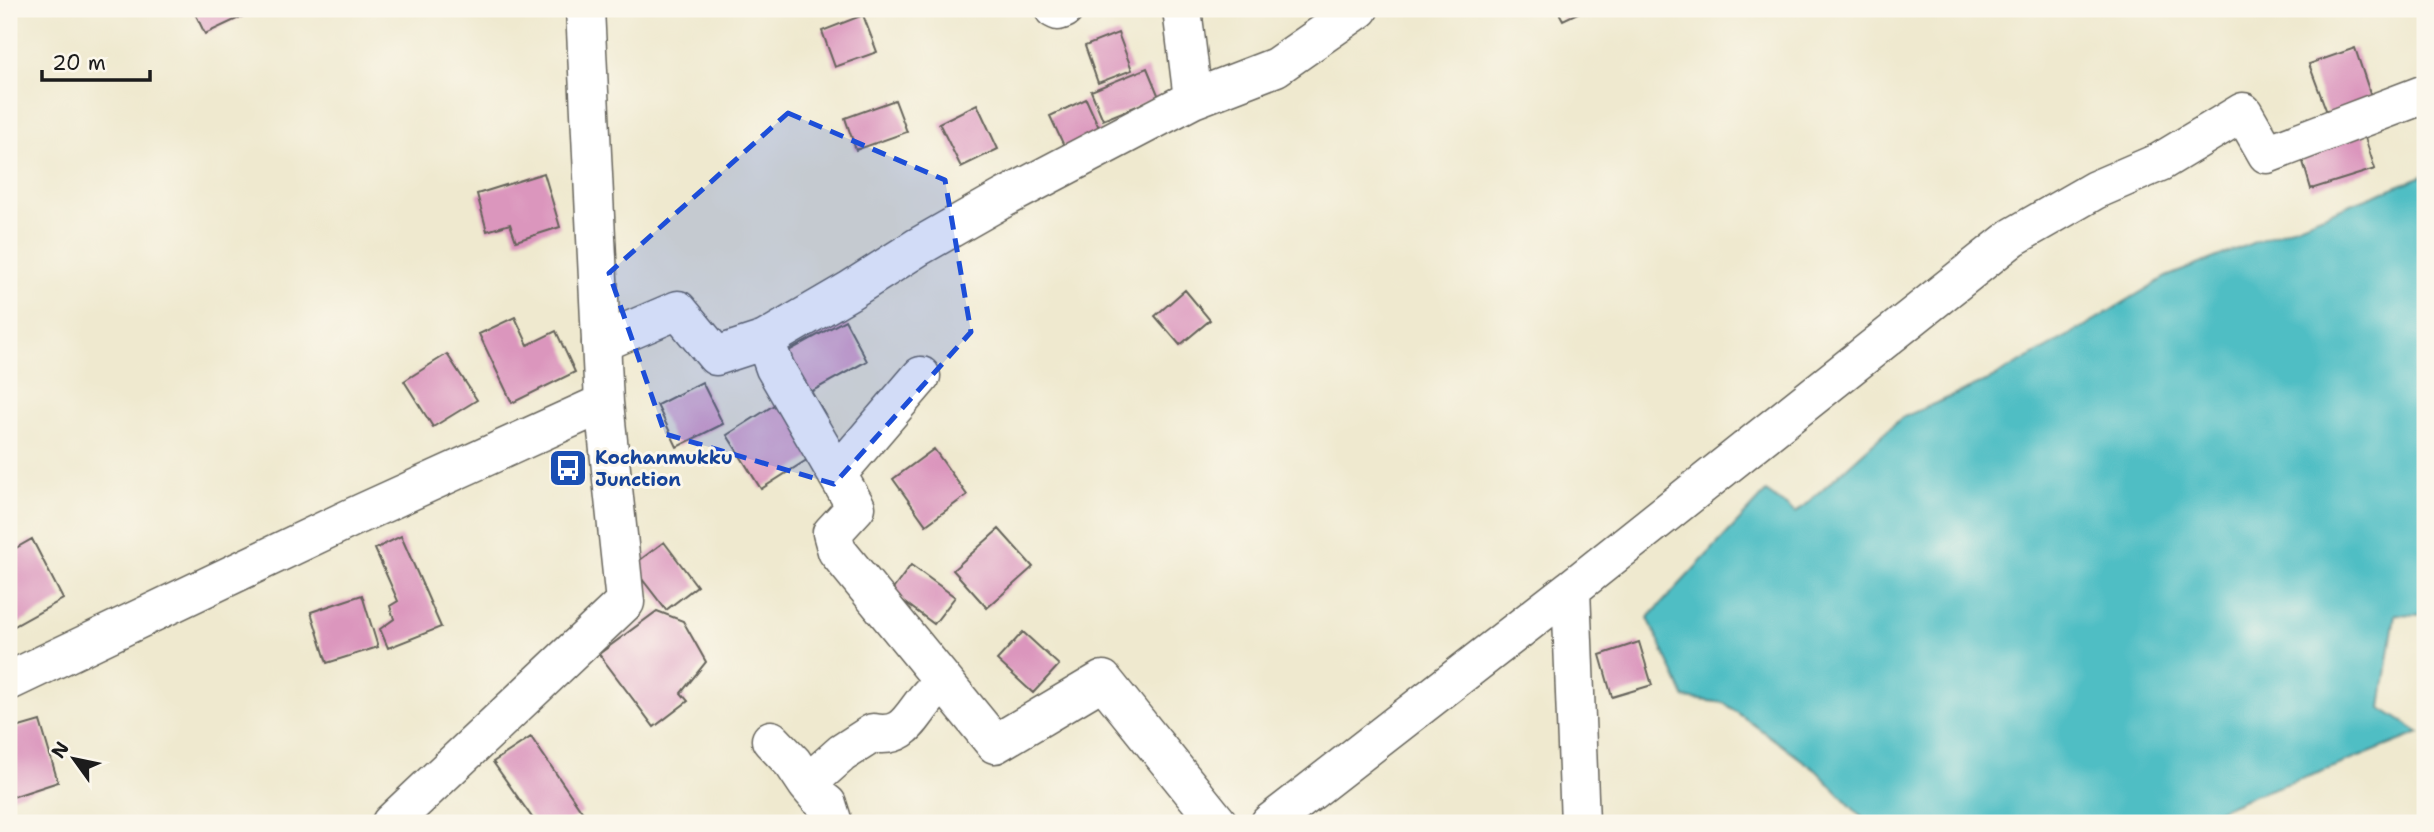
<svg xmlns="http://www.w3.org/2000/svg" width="2434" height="832" font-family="'Shantell Sans',sans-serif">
  <rect width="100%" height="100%" fill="#fbf7ec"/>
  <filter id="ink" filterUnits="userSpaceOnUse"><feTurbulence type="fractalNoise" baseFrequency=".0143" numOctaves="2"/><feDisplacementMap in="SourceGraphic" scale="14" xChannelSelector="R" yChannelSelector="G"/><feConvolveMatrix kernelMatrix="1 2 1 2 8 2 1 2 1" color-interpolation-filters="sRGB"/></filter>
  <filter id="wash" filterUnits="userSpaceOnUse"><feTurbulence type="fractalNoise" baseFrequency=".00686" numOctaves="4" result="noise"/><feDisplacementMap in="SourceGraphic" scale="28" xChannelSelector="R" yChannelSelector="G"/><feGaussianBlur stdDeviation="1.57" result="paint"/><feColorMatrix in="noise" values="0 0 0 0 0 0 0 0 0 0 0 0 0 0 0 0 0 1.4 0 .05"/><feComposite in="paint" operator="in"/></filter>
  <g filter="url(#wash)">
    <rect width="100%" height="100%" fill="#efe9cf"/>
    <path fill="#50bec4" stroke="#366d70" stroke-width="2" d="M2425 175V615L2395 614 2381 708 2420 733 2321 772 2254 795 2189 823H1867L1817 771 1724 703 1685 698 1648 618 1766 492 1796 513 1901 418 1985 382 2075 332 2166 277Z"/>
    <g id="blocks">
      <path fill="#db96bd" d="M193 9H253L254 11 205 34Z
        M1557 9H1586L1563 20Z
        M863 15 877 52 835 67 822 31Z
        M1118 33 1132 70 1098 83 1085 46Z
        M2355 48 2372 99 2328 115 2309 64Z
        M1147 68 1159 97 1103 120 1091 91Z
        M1086 99 1101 132 1066 150 1050 116Z
        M895 100 907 132 856 150 845 118Z
        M977 104 998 149 961 167 939 123Z
        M2362 128 2375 169 2311 189 2299 148Z
        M544 173 560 227 516 241 510 224 487 231 477 194Z
        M1185 290 1210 320 1180 345 1155 316Z
        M515 317 528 345 556 331 575 372 512 403 479 334Z
        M845 320 867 361 807 394 785 353Z
        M447 354 477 400 433 427 404 381Z
        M702 382 723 424 677 447 657 405Z
        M782 400 816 454 761 489 727 435Z
        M934 449 967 495 926 525 893 479Z
        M999 529 1033 567 987 608 953 570Z
        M401 536 441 627 388 648 380 629 394 619 390 606 398 601 375 549Z
        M32 539 63 599 9 629V552Z
        M664 542 697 586 666 610 632 566Z
        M911 565 955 597 934 624 891 592Z
        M362 595 378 647 327 663 311 612Z
        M657 611 683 621 706 662 681 693 688 701 654 727 599 654Z
        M1023 632 1059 665 1033 693 997 660Z
        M1639 642 1652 685 1612 697 1600 655Z
        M40 721 58 782 9 798V730Z
        M531 737 583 813 565 823H536L493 762Z"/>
    </g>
  </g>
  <g filter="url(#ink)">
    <use href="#blocks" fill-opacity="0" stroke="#66645b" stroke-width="2"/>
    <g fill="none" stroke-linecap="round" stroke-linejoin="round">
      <defs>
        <path id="minor" d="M1054 9 1058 11 1064 9
          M1182 9 1193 99 1276 67 1359 9
          M765 340 775 368 856 507 832 533 837 551 995 744 1103 680 1218 823
          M601 343 678 310 716 356 765 340 849 291 918 247 1004 198 1193 99
          M838 473 921 376
          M771 740 793 763 807 784
          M833 823 827 804 818 797 807 784 842 753 873 733C904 739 910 718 927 698 932 692 938 687 944 682
          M1270 823 1571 589
          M1580 823 1571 589 2013 237 2095 190 2160 162 2243 112 2267 154 2425 94"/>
        <path id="major" d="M9 681 351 518 604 403
          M391 823 625 602 604 403 585 9"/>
      </defs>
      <use href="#minor" stroke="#66645b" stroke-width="41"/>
      <use href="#major" stroke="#66645b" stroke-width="41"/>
      <use href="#minor" stroke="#fff" stroke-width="38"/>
      <use href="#major" stroke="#fff" stroke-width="38"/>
    </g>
  </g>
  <path fill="#1d4ed8" fill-opacity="0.2" stroke="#1d4ed8" stroke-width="5" stroke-dasharray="14 9" stroke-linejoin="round" d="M788 113 945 180 971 332 834 484 665 434 609 273Z"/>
  <defs>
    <symbol id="bus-square" viewBox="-11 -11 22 22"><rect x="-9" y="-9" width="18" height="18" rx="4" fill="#1a4fb4" stroke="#fbf7ec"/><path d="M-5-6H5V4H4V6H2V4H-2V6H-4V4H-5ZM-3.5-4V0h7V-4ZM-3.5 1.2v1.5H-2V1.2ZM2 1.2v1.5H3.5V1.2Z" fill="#fff"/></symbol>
  </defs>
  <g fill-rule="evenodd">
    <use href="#bus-square" x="546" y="446" width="44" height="44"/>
  </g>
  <g text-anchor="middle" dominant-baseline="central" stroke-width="6" stroke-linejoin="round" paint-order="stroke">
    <g font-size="19" font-weight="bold" fill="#164399" stroke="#fbf7ec" text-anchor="start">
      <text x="595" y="457">Kochanmukku<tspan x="595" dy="22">Junction</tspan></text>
    </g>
  </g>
  <rect width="2434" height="832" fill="none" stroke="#fbf7ec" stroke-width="35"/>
  <g transform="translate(74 759) rotate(303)" stroke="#fbf7ec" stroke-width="5" paint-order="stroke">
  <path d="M0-5L12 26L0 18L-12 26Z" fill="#1c1c1c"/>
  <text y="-10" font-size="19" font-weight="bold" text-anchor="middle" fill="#1c1c1c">N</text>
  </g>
  <path d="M42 70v10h108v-10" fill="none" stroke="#1c1c1c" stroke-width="3.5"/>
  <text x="52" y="70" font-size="21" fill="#1c1c1c" stroke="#fbf7ec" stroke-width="5" paint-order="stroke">20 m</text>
</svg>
